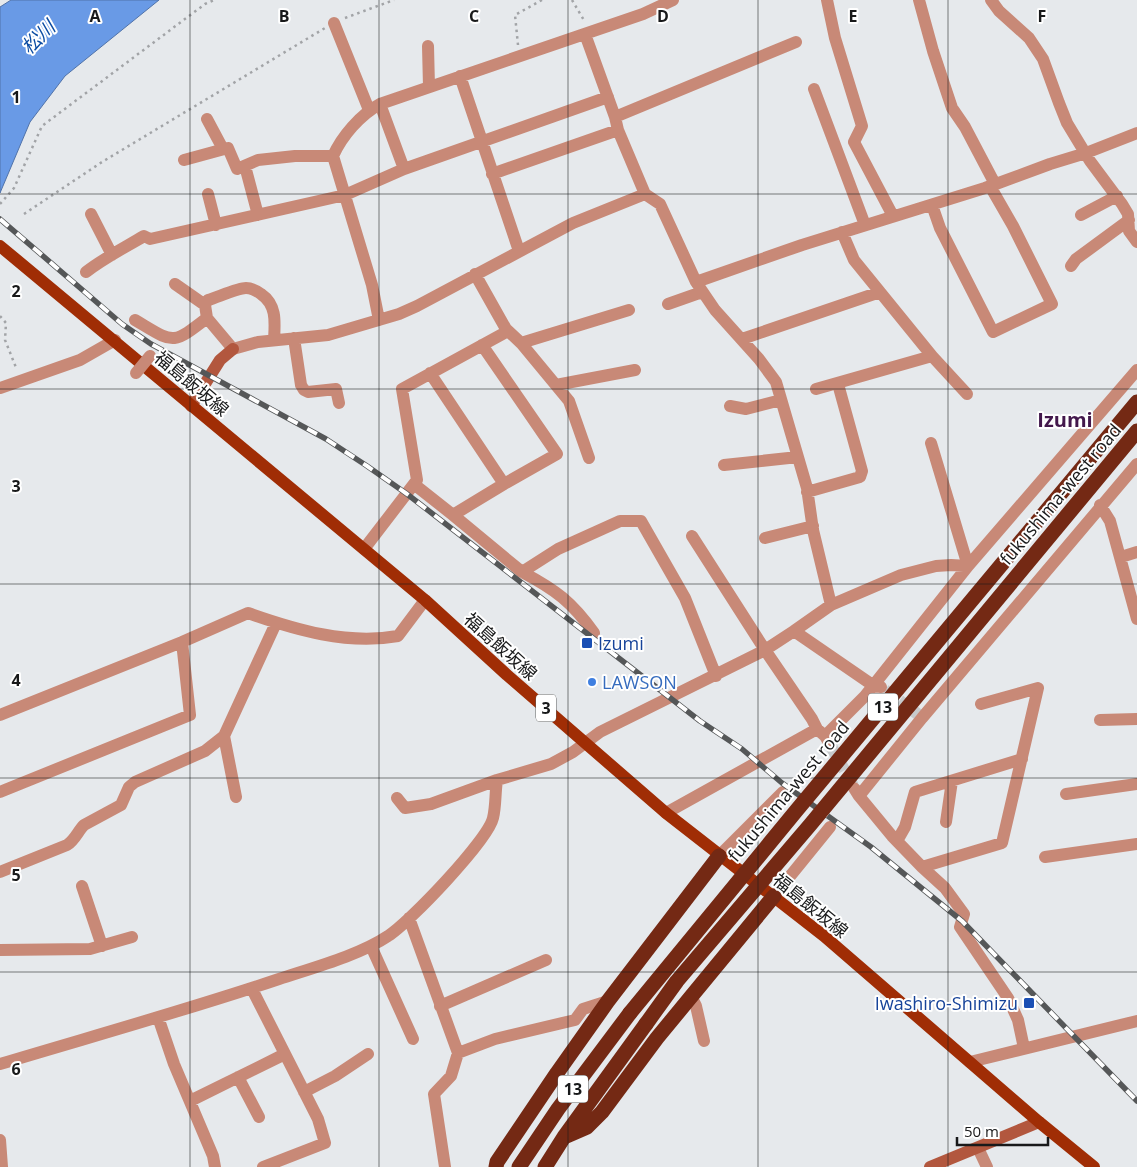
<svg xmlns="http://www.w3.org/2000/svg" width="1137" height="1167" font-family="'Open Sans','Noto Sans JP',sans-serif">
  <rect width="100%" height="100%" fill="#e6e9ec"/>
  <path fill="#699ae6" stroke="#5173a9" d="M11 0H159L65 76 30 122 0 193V7Z"/>
  <g fill="none" stroke-linecap="round" stroke-linejoin="round">
    <path stroke="#c7cacc" stroke-width="12" stroke-dasharray="12 6" stroke-linecap="butt" d="M885 690 919 715
      M830 744 853 786"/>
    <path stroke="#a2a4a7" stroke-width="2.5" stroke-dasharray="2.5 4" stroke-linecap="butt" d="M572 0 585 22
      M345 18 394 0
      M518 45 515 15 542 0
      M0 204 14 188 42 126 205 4 214 0
      M24 214 102 162 325 28
      M0 316 6 323 5 340 17 370"/>
    <path stroke="#c88977" stroke-width="12" d="M827 0 835 38 862 126 854 142 893 216
      M919 0 933 51 952 108 965 127 995 184
      M991 0 999 11 1029 38 1043 59 1059 103 1067 123 1090 161 1122 204 1128 214 1129 231 1137 242
      M334 23 369 110
      M585 34 615 117 618 130 645 194
      M428 46 429 87
      M460 76 519 251
      M814 89 865 225
      M380 104 404 169
      M615 117 796 42
      M207 119 223 149
      M184 160 228 148 237 169 258 160 295 156H333
      M245 166 258 215
      M492 174 618 130
      M208 194 216 225
      M932 205 940 228 993 332 1052 304 1013 226 990 186
      M91 214 112 255
      M1081 215 1117 196
      M842 232 854 260 932 356 967 394
      M1071 266 1076 259 1129 220
      M86 272C104 258 124 248 144 236L150 239 345 195 404 169 608 97
      M475 274 506 329 521 343 569 401 589 458
      M696 282 802 245 985 188 1050 164 1086 153 1137 133
      M175 284 205 305
      M668 304 702 292
      M135 320C174 343 171 346 207 318
      M379 320 372 285 333 156C342 136 360 115 380 104L643 14 673 0
      M294 338 301 385 304 390 308 392 336 389 339 403
      M742 339 880 292
      M274 340C275 322 277 305 261 294 257 291 251 288 246 288 238 288 218 297 208 300L205 305 207 318 233 349 258 342 328 335 399 314 417 306 573 223 645 194 660 204 696 282 715 310 759 359 776 382 807 488 813 530 831 605
      M521 343 629 310
      M430 373 504 484
      M556 385 635 370
      M0 388 80 360 115 340
      M816 389 932 356
      M730 406 746 409 781 400
      M931 443 968 566
      M724 465 798 457
      M415 485 453 515 504 484 557 454 482 345
      M807 492 860 477 862 471 838 384
      M1100 505 1110 521 1137 619
      M453 515 522 572
      M692 536 765 650 812 719 817 729 825 736
      M765 538 813 526
      M364 549 417 480 402 389 508 331
      M1121 557 1137 552
      M794 631 831 605 901 575 936 566 951 565 968 566
      M594 633C572 602 556 590 522 572L558 549 620 521H641L685 598 716 676
      M0 715 182 642 248 613C296 630 347 645 398 636L425 600
      M1100 720 1137 719
      M830 744 825 736 865 696 968 566 1137 370
      M854 788 859 796 922 718 1137 464
      M0 792 190 715 182 642
      M1066 794 1137 784
      M859 796 892 836 922 867 945 888 964 914 960 927 1008 998 1018 1020 1024 1048
      M236 797 224 736 276 623
      M397 798 405 808 431 804 497 780
      M666 813 817 729
      M946 822 952 781
      M897 841 905 827 915 792 1022 759
      M719 856 783 792
      M1045 857 1137 844
      M922 867 1002 843 1038 688 981 704
      M0 872 67 845C75 840 78 831 84 825L121 805 129 787 135 782 205 751 224 736
      M82 886 102 946
      M774 896 830 827
      M409 918 458 1053 451 1076 434 1094 445 1167
      M371 946 413 1039
      M0 950 90 949 132 937
      M252 989 318 1119 325 1143 263 1167
      M691 996 696 1006 704 1041
      M440 1006 546 960
      M158 1017 174 1064 213 1156 215 1167
      M458 1053 495 1039 575 1020 583 1009 608 1001
      M970 1062 1137 1021
      M0 1064C93 1036 187 1010 279 979 312 968 360 955 388 936 409 923 488 840 493 818 496 806 495 793 497 780L551 764 573 752 600 732 765 650 794 631 874 686 881 687
      M238 1077 259 1117
      M304 1092 335 1076 368 1054
      M190 1101 285 1054
      M0 1140 2 1167
      M978 1148 987 1167"/>
    <path stroke="#b2573e" stroke-width="12" d="M191 406 220 360 233 349
      M930 1167 1039 1122"/>
    <path stroke="#a02d05" stroke-width="12" d="M0 246 425 600 507 675 666 813 824 936 1039 1122 1094 1167"/>
    <path stroke="#742914" stroke-width="15" d="M564 1137 587 1127 602 1112 657 1038 774 896
      M496 1167 497 1162 557 1073 608 1001 719 856
      M519 1167 558 1109 630 1013
      M545 1167 564 1137 646 1024"/>
    <defs>
      <path id="rail" d="M0 219 122 324 151 344 326 439 367 466 407 494 700 721 742 749 782 783 871 847 962 921 1137 1101"/>
    </defs>
    <use href="#rail" stroke="#555758" stroke-width="5.5"/>
    <use href="#rail" stroke="#fff" stroke-width="4" stroke-dasharray="11" stroke-linecap="butt"/>
    <path stroke="#c88977" stroke-width="12" d="M136 373 150 356"/>
    <path stroke="#742914" stroke-width="15" d="M630 1013 796 811 1137 402
      M646 1024 677 981 810 825 1137 431"/>
  </g>
  <path fill="none" stroke="#18191a" stroke-width="1" stroke-opacity="0.55" d="M190 0V1167M379 0V1167M568 0V1167M758 0V1167M948 0V1167M0 194H1137M0 389H1137M0 584H1137M0 778H1137M0 972H1137"/>
  <g fill="#1a4fb4" stroke="#fff" stroke-width="2">
    <rect x="581" y="637" width="12" height="12" rx="2.5"/>
    <rect x="1023" y="997" width="12" height="12" rx="2.5"/>
  </g>
  <circle fill="#3f7fe0" stroke="#fff" stroke-width="2" cx="592" cy="682" r="5"/>
  <g text-anchor="middle" dominant-baseline="central" stroke-width="4" stroke-linejoin="round" paint-order="stroke">
    <g fill="#fff" stroke="#5d5e5f" stroke-width="1">
      <rect x="868" y="693.5" width="30" height="27" rx="4"/>
      <rect x="536" y="694.5" width="20" height="27" rx="4"/>
      <rect x="558" y="1075.5" width="30" height="27" rx="4"/>
    </g>
    <g font-size="16" font-weight="bold" fill="#18191a">
      <text x="883" y="707">13</text>
      <text x="546" y="708">3</text>
      <text x="573" y="1089">13</text>
    </g>
    <g font-size="18" fill="#18191a" stroke="#fff">
      <text transform="translate(192 383) rotate(40)">福島飯坂線</text>
      <text transform="translate(1060 494) rotate(-50)">fukushima-west road</text>
      <text transform="translate(501 646) rotate(42)">福島飯坂線</text>
      <text transform="translate(788 791) rotate(-50)">fukushima-west road</text>
      <text transform="translate(811 905) rotate(39)">福島飯坂線</text>
    </g>
    <g font-size="18" fill="#164399" stroke="#fff" text-anchor="start">
      <text x="598" y="643">Izumi</text>
      <text x="1018" y="1003" text-anchor="end">Iwashiro-Shimizu</text>
    </g>
    <g font-size="18" fill="#366cbe" stroke="#fff" text-anchor="start">
      <text x="602" y="682">LAWSON</text>
    </g>
    <g font-size="19" font-style="italic" fill="#0c4ca3" stroke="#fff">
      <text transform="translate(38 37) rotate(-44)">松川</text>
    </g>
    <g font-size="20" font-weight="bold" fill="#43184c" stroke="#fff">
      <text x="1065" y="419">Izumi</text>
    </g>
  </g>
  <g font-size="16" text-anchor="middle" font-weight="bold" fill="#18191a" stroke="#fff" stroke-width="4" stroke-linejoin="round" paint-order="stroke">
    <text x="95" y="22">A</text>
    <text x="284" y="22">B</text>
    <text x="474" y="22">C</text>
    <text x="663" y="22">D</text>
    <text x="853" y="22">E</text>
    <text x="1042" y="22">F</text>
    <text x="16" y="103">1</text>
    <text x="16" y="297">2</text>
    <text x="16" y="492">3</text>
    <text x="16" y="686">4</text>
    <text x="16" y="881">5</text>
    <text x="16" y="1075">6</text>
  </g>
  <path d="M957 1137v8h91v-8" fill="none" stroke="#18191a" stroke-width="2.5"/>
  <text x="964" y="1137" font-size="15" fill="#18191a" stroke="#ffffff" stroke-width="4" paint-order="stroke">50 m</text>
</svg>
